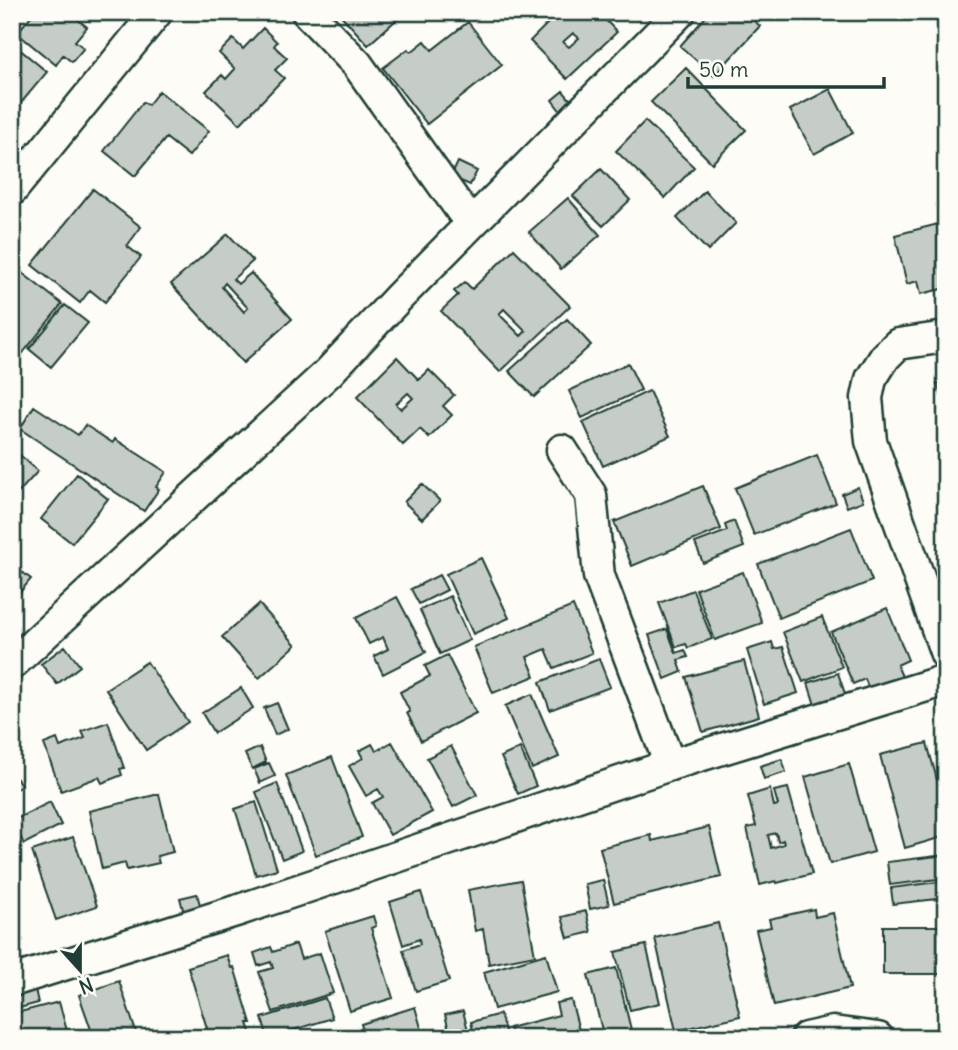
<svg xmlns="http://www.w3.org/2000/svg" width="958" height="1050" font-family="Delius,sans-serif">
  <rect width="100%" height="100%" fill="#fdfcf7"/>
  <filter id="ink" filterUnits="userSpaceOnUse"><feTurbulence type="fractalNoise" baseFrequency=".0143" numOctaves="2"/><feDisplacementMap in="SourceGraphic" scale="14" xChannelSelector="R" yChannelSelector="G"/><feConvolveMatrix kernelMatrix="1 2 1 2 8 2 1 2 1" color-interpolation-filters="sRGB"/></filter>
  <g filter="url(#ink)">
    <path fill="#c6cdc7" stroke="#1f3d34" stroke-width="2" fill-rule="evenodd" d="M34 12H73L71 14 87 27 75 41 84 48 72 62 63 55 56 65 17 33Z
      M338 12H405L368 45Z
      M548 12H598L617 32 567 79 530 41 549 22 544 16ZM573 33 579 38 569 47 563 42Z
      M710 12H744L760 26 714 76 680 46Z
      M468 22 502 65 427 124 383 68 408 49 411 52 425 41 432 50Z
      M263 28 277 42 274 46 287 58 275 70 284 78 240 124 206 91 222 75 226 79 235 69 219 53 233 39 243 49Z
      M12 43 47 72 16 109 12 105Z
      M686 68 746 130 712 163 651 102Z
      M830 89 853 133 814 154 790 110Z
      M159 91 209 131 189 156 166 138 135 176 104 151 143 102 148 105Z
      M563 91 574 104 562 113 552 100Z
      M645 121 694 167 665 198 616 151Z
      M458 162 477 171 470 185 451 177Z
      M601 169 630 200 603 226 573 196Z
      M93 189 141 227 127 246 141 257 105 302 90 290 80 303 32 265Z
      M705 191 736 223 708 251 677 218Z
      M568 198 600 235 561 269 529 232Z
      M946 222V288L921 294 918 281 907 284 895 235Z
      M228 234 253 261 233 279 238 284 251 273 292 319 243 363 171 284ZM225 283 248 308 244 312 222 287Z
      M514 249 570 306 500 372 441 311 458 295 454 291 465 282 472 289ZM504 309 526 331 521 336 499 314Z
      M21 272 62 304 15 363 12 361V283Z
      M65 305 88 323 51 367 29 349Z
      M567 319 591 345 534 397 509 371Z
      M397 357 419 380 429 370 454 395 443 406 452 415 429 438 420 429 403 445 357 397ZM408 393 413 398 401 409 396 404Z
      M628 363 641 390 582 418 569 391Z
      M946 381V407L937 384Z
      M649 391 670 436 603 466 583 422Z
      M34 406 78 435 85 425 113 443 115 439 166 472 156 487 159 489 144 511 20 429Z
      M12 448 38 471 12 500Z
      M817 455 836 503 754 535 735 488Z
      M77 474 108 499 72 543 41 519Z
      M422 484 440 501 422 519 404 502Z
      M703 486 721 529 632 566 614 522Z
      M858 487 863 501 847 507 842 494Z
      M734 521 744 547 703 563 695 543 727 531 725 525Z
      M851 528 872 581 779 618 758 564Z
      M481 558 509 618 473 634 446 574Z
      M12 565 31 579 12 602Z
      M743 572 762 623 715 640 696 589Z
      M439 575 447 590 419 604 411 589Z
      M693 590 712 639 688 648 686 644 676 647 659 603Z
      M450 596 470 640 440 654 420 610Z
      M397 597 426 652 383 674 374 656 388 649 383 637 369 644 356 618Z
      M259 604 296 645 259 678 222 637Z
      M573 606 592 653 554 668 546 649 527 657 535 676 493 693 474 647Z
      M887 608 908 660 897 665 903 679 870 692 865 679 853 684 831 632Z
      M822 617 842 667 803 682 783 632Z
      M667 629 676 653 685 650 688 657 678 660 682 672 665 679 649 635Z
      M772 642 774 649 783 647 798 693 764 704 747 650Z
      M65 646 80 666 57 684 41 664Z
      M447 655 476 713 421 741 407 713 410 712 400 692 430 676 425 666Z
      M599 659 610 687 550 710 540 682Z
      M744 661 759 716 703 732 686 677Z
      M147 662 188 722 146 750 106 689Z
      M838 673 846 697 816 708 808 683Z
      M241 688 253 708 214 733 202 713Z
      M532 694 559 757 532 769 505 706Z
      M277 703 288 729 275 735 264 708Z
      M108 722 124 768 120 769 122 775 102 783 99 777 61 791 44 744 57 739 60 747 85 738 82 731Z
      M392 742 432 812 390 835 372 803 383 797 378 789 366 796 349 766 363 758 359 751 372 744 376 751Z
      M927 743 946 813V836L905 848 880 755Z
      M451 746 477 795 453 807 427 758Z
      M260 747 266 762 252 769 245 754Z
      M520 748 536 786 518 794 501 757Z
      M332 757 362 837 316 855 286 775Z
      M782 759 786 772 764 779 760 766Z
      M269 763 275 776 260 783 254 769Z
      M849 764 874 852 830 864 805 777Z
      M12 773 22 785 12 793Z
      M277 783 302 851 282 859 256 792Z
      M788 788 812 874 777 883 776 881 760 885 747 828 756 826 748 796 770 789 774 806 778 805 774 791ZM776 833 778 842 783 840 784 844 771 848 768 835Z
      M159 794 173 852 157 856 159 863 127 870 125 863 102 869 89 811Z
      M50 802 61 825 24 844 12 821Z
      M256 802 277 869 256 875 235 809Z
      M709 827 721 877 614 903 600 848 651 835 652 841Z
      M73 837 97 906 56 920 32 851Z
      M946 855V878L890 885 887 862Z
      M521 880 535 955 489 964 483 929 475 931 468 890Z
      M603 880 609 905 590 909 585 884Z
      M946 881V898L893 904 891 888Z
      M421 892 449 981 416 991 403 950 420 944 419 939 403 945 390 902Z
      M197 894 201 908 184 913 180 898Z
      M814 909 815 917 833 913 850 988 774 1006 756 930 771 927 769 919Z
      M586 911 591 932 568 938 562 917Z
      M12 912 22 940 12 943Z
      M373 916 376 926 371 928 393 998 350 1011 325 931Z
      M718 923 740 1016 676 1031 655 938Z
      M883 926H946V974H883Z
      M296 944 301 959 320 953 333 993 273 1012 259 972 273 968 271 962 258 966 254 953 271 947 273 952Z
      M646 945 660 1003 630 1010 615 952Z
      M546 954 557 992 494 1009 484 972Z
      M227 955 231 968 234 967 251 1023H248L253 1038H210L188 967Z
      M616 968 633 1038H604L588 975Z
      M119 981 138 1038H94L79 995Z
      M35 989 38 1003 12 1010V995Z
      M325 998 332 1018 268 1038 262 1018Z
      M571 1000 579 1030 549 1038H512L509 1028 559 1015 556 1003Z
      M59 1002 69 1038H12V1014Z
      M415 1007 424 1038H365L361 1024Z
      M463 1011 470 1038H451L445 1015Z
      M500 1014 507 1038H475L471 1022Z
      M580 1032 581 1038H556Z"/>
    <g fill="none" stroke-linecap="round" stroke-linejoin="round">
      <defs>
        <path id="street" d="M307 12 357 64 471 224
          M12 190 157 12
          M946 337 898 344 885 357 871 379 867 398 871 441 946 654
          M562 450 591 495 599 576 670 765
          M12 664 329 372 400 296 680 12
          M12 981 239 910 670 765 946 680
          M806 1038 833 1032 878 1038"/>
      </defs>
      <use href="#street" stroke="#1f3d34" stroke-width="35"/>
      <use href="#street" stroke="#fdfcf7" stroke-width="30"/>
    </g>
  </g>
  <rect width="958" height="1050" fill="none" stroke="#fdfcf7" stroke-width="42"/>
  <rect x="21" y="21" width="916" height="1008" fill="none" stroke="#1f3d34" stroke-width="2.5" filter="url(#ink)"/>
  <g transform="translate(80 970) rotate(159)" stroke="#fdfcf7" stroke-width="5" paint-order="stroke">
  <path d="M0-5L12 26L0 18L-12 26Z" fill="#1f3d34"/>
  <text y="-10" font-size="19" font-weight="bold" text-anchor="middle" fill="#1f3d34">N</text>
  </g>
  <path d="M688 77v10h196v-10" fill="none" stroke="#1f3d34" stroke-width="3.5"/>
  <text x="699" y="77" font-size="21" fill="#1f3d34" stroke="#fdfcf7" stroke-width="5" paint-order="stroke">50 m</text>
</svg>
